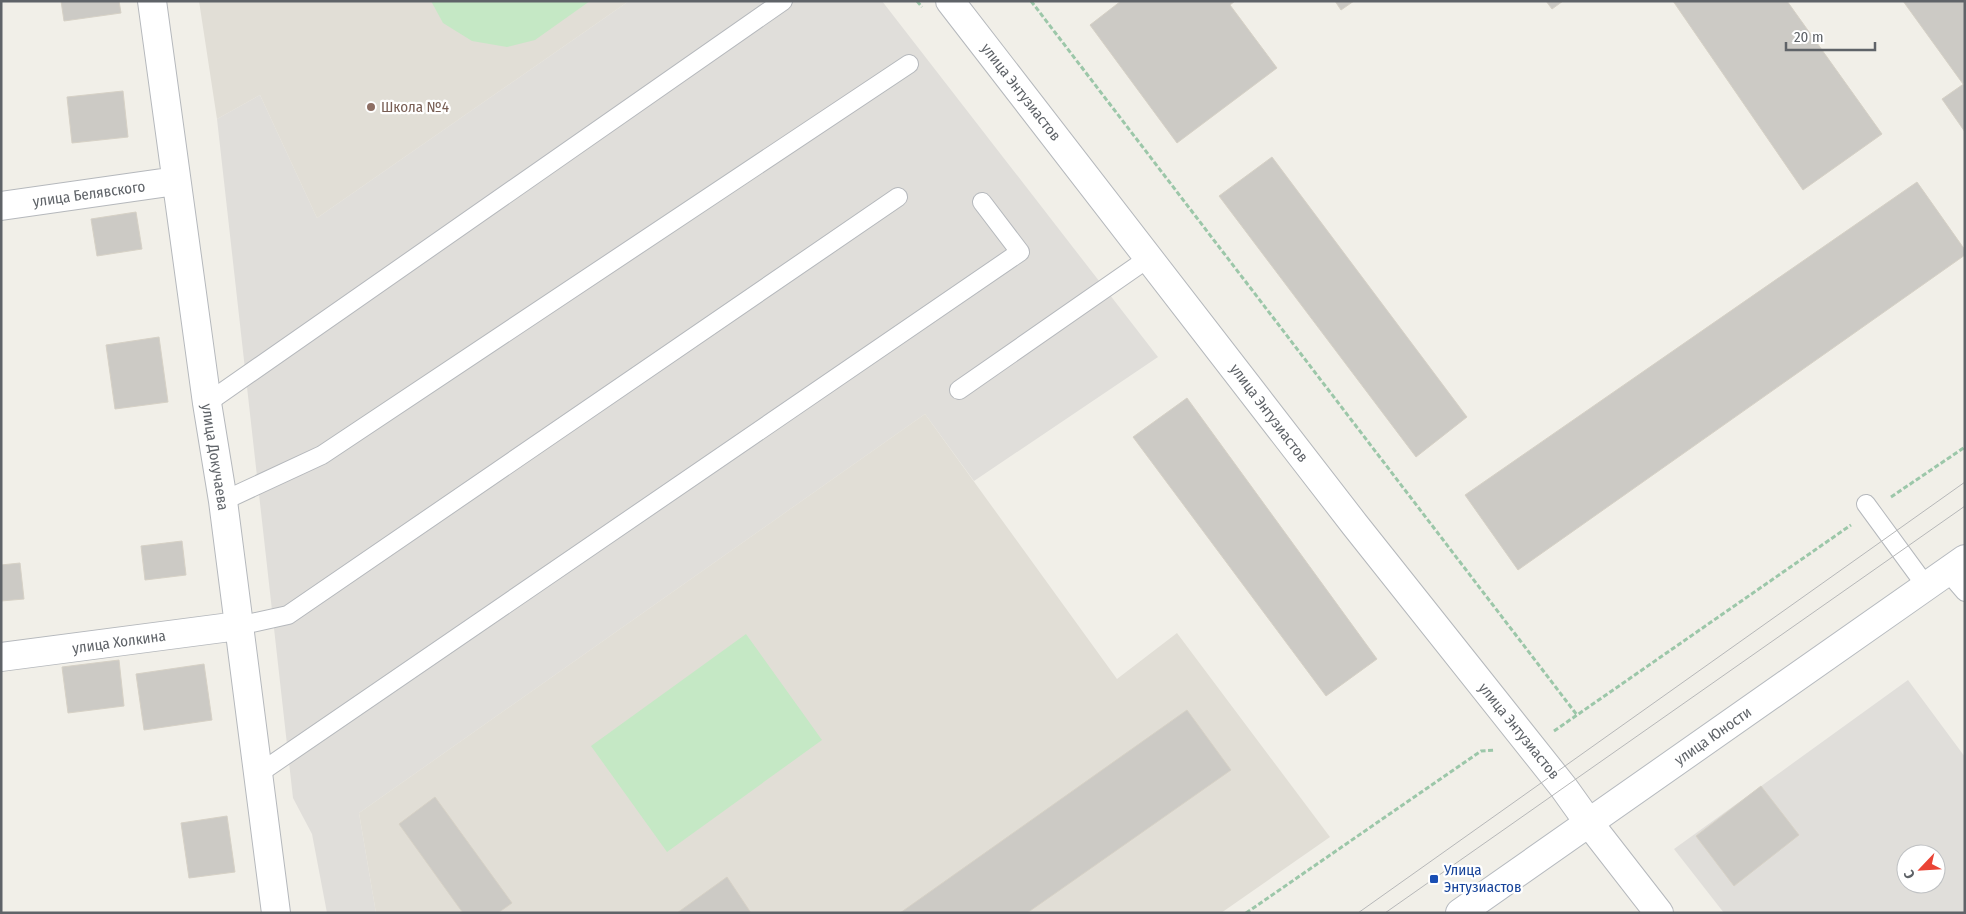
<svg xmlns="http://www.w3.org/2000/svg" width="1966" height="914" font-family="'Fira Sans Condensed',sans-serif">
  <rect width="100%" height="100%" fill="#f1efe8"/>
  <path fill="#e0deda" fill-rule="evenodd" d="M629 1H882L1158 357 974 481 925 414 359 813 376 913H327L312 834 293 798 217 119 260 95 317 218Z
    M1908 680 1965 757V913H1724L1674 849ZM1906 854H1936V884H1906Z"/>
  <path fill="#e1ded6" d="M199 1H629L317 218 260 95 217 119Z
    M925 414 1117 679 1177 633 1330 837 1221 913H376L359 813Z"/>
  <path fill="#c5e8c5" d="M431 1H590L535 40 507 47 472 41 443 23Z
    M746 634 822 740 667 852 591 746Z"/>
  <path fill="#cccac5" stroke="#d6d1c6" d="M61 1H119L121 13 64 21Z
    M1121 1H1235L1230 5 1277 68 1177 143 1090 25Z
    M1335 1H1354L1341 10Z
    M1546 1H1563L1552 9Z
    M1673 1H1787L1882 134 1803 190Z
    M1903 1H1965V83L1963 84Z
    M1965 83V132L1942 99Z
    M123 91 128 137 72 143 67 97Z
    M1272 157 1467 417 1416 457 1219 196Z
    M1917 182 1965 250V255L1518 570 1465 495Z
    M136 212 142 249 97 256 91 219Z
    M159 337 168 402 115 409 106 345Z
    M1187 398 1377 659 1326 696 1133 437Z
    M182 541 186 575 145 580 141 546Z
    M20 563 24 599 1 601V565Z
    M119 660 124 706 68 713 62 667Z
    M204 664 212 720 144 730 136 674Z
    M1187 710 1231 770 1027 913H900Z
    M1761 786 1799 835 1734 886 1696 836Z
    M435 797 512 903 498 913H463L399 824Z
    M227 816 235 872 189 878 181 823Z
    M727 877 751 913H677Z"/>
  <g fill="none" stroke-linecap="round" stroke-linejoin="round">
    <defs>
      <path id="service" d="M959 390 1150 257
        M207 403 783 1
        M223 501 322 455 909 64
        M1866 504 1926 586
        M1947 571 1965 592
        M238 626 288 615 898 197
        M258 774 1020 252 982 202"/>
      <path id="minor" d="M152 1 207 403 223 501 276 913
        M1 206 176 181
        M1 657 238 626
        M1589 823 1659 913"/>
      <path id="tertiary" d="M950 1 1355 525 1564 788 1589 823"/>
      <path id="secondary" d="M1460 913 1965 559"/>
    </defs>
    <use href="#service" stroke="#b5b8bc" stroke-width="20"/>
    <use href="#minor" stroke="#b5b8bc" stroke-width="30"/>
    <use href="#tertiary" stroke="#b5b8bc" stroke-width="30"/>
    <use href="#secondary" stroke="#b6babf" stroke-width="30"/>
    <path stroke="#9cc7a9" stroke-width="3" stroke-dasharray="5 2.5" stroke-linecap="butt" d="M917 1 922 7
      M1031 1 1577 715
      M1891 497 1965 447
      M1554 731 1851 525
      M1246 913 1481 751 1495 750"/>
    <use href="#service" stroke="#fff" stroke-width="18"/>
    <use href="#minor" stroke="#fff" stroke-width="28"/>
    <use href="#tertiary" stroke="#fff" stroke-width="28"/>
    <use href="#secondary" stroke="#fff" stroke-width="28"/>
    <path stroke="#b6b7b8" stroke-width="1" d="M1358 913 1965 482
      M1385 913 1965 506"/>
  </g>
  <circle fill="#8d6e63" stroke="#fff" stroke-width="2" cx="371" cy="107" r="5"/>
  <rect fill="#1a4fb4" stroke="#fff" stroke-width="2" x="1429" y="874" width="10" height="10" rx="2.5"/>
  <g text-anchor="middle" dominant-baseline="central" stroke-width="4.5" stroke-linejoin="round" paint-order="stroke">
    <g font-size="15" fill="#5f6368" stroke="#fff">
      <text transform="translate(1021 92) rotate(52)">улица Энтузиастов</text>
      <text transform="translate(89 194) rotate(-8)">улица Белявского</text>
      <text transform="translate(1269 413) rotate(53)">улица Энтузиастов</text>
      <text transform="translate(215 457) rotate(81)">улица Докучаева</text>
      <text transform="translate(119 642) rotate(-8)">улица Холкина</text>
      <text transform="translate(1519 731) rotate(51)">улица Энтузиастов</text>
      <text transform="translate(1713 736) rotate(-35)">улица Юности</text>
    </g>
    <g font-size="15" fill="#785e54" stroke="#fff" text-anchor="start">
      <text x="381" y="107">Школа №4</text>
    </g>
    <g font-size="15" fill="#164399" stroke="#fff" text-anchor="start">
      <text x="1444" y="870">Улица<tspan x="1444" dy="17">Энтузиастов</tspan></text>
    </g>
  </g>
  <rect width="1966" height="914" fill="none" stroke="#5f6368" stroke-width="5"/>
  <g transform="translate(1921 869) rotate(245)"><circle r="24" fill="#ffffff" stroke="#bfc1c3"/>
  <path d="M0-4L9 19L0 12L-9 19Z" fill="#ea4335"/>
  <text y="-8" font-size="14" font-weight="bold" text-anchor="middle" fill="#5f6368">С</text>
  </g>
  <path d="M1786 42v8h89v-8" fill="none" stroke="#5f6368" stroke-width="2.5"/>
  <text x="1794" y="42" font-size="15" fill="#5f6368" stroke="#ffffff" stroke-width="4" paint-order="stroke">20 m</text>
</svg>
